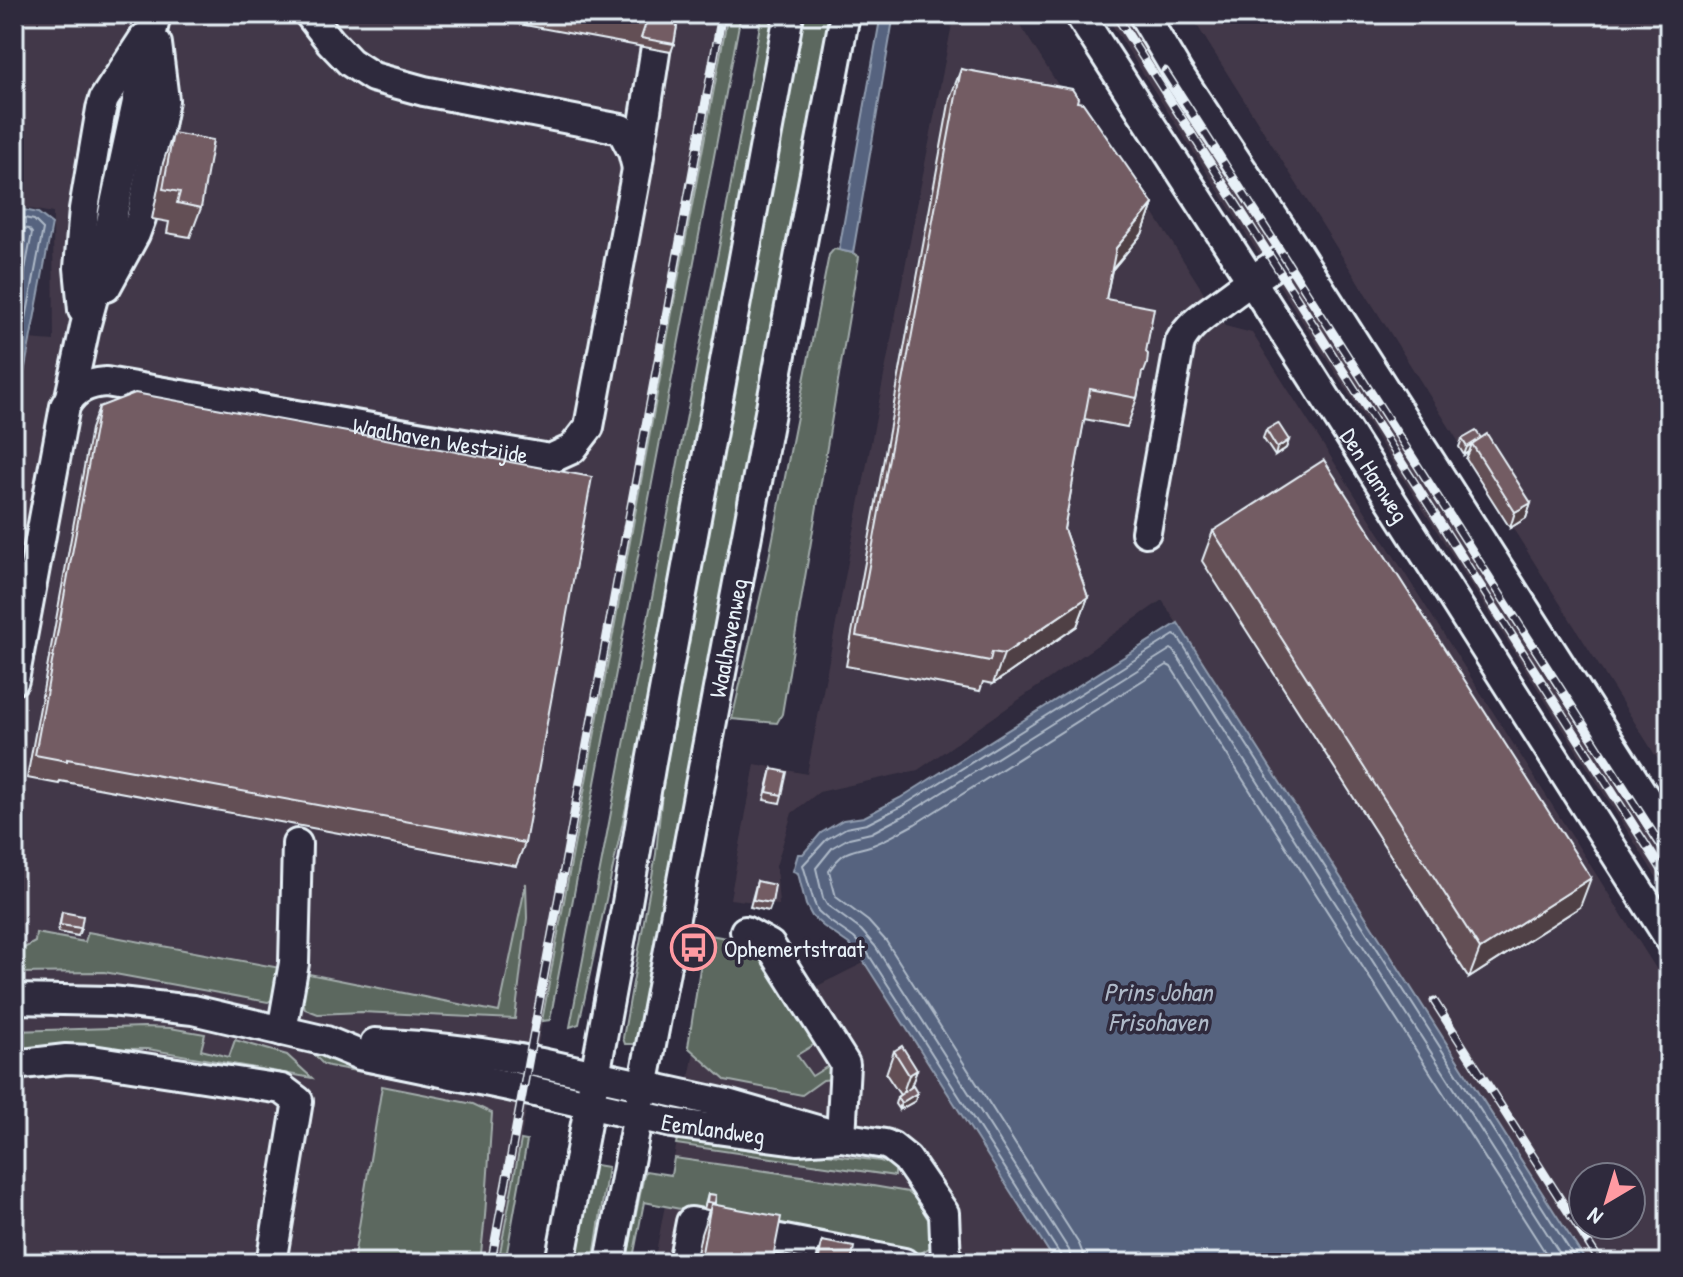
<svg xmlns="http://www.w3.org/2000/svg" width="1683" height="1277" font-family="'Patrick Hand',sans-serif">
  <rect width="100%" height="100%" fill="#2f2a3d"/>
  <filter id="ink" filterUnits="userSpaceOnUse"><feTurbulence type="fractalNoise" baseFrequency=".0125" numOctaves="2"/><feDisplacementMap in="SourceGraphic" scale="16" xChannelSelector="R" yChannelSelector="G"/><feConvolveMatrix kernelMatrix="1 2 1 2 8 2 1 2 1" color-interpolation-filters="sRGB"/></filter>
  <g filter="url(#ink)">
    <path fill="#433948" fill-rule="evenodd" d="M14 14H728L673 307 498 1263H480L485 1216 382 1087 353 1263H14V338L54 341 53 213 14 206Z
      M954 14H1013L1060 88 1078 95 1225 326 1252 333 1669 989V1263H1587L1162 600 918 770 819 792 792 813 776 866 779 905 730 899 755 764 807 774ZM1583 1177H1631V1225H1583Z
      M1105 14H1129L1669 847V897L1508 642Z
      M1190 14H1669V777Z
      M934 928 1142 1263H654L695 1047Z"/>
    <path fill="#5c685e" stroke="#a2acab" stroke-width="2" d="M728 14H741L550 1020 542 1021 673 307Z
      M762 14H778L651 692 579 1024 570 1027 726 211Z
      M801 14H834L640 1038 636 1044H625L623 1038 656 854 666 751Z
      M834 249 853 253 859 257 782 714 777 723 732 719 767 568 829 255Z
      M526 883 527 918 515 1019 361 1012 318 1014 305 1009 303 1000 304 973 499 1012Z
      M88 932 280 968 276 997 268 1002 104 972 14 973V943L24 948 35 942 36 933 85 942Z
      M710 935 737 940 761 954 820 1041 797 1055 812 1076 833 1063 832 1079 823 1080 802 1095 725 1080 688 1047 704 942Z
      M144 1027 170 1028 205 1034 201 1050 229 1057 235 1040 287 1055 312 1078 148 1049 29 1048 24 1056H14V1031Z
      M314 1055H319L412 1078 496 1095 495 1099 475 1093 329 1066 323 1064Z
      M382 1086 473 1104 492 1113 485 1216 480 1263H353Z
      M678 1135 880 1161 889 1164 895 1170V1176L676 1144Z
      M521 1140 527 1141 505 1263H498Z
      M674 1158 873 1186 908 1192 915 1198 931 1224 932 1246 918 1255 644 1202 632 1263H626L644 1175 646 1171 671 1175Z
      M590 1164 608 1167 593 1263H573Z"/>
    <path fill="#56647f" stroke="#909caf" stroke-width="2" d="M881 14H894L853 253 839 250Z
      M14 208 38 213 52 224 14 426Z
      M1178 623 1587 1263H1056L861 957 849 944 823 926 812 916 806 905 798 873 793 871 798 854H803L821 833 843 820 864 817 900 798Z"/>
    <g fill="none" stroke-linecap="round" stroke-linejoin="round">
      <path stroke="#aeb9c8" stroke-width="2" d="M14 216 34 220 43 229 14 382
        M14 227 29 229 32 233 14 328
        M1062 1263 1061 1256 867 952 854 938 828 920 818 911 814 902 803 865 827 839 846 828 867 824 904 805 1174 635 1178 637 1578 1263
        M1072 1263 1069 1250 875 946 861 930 827 905 823 898 816 868 833 847 849 838 871 833 909 813 1171 649 1174 651 1566 1263
        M1084 1263 1083 1254 1079 1244 886 941 868 921 836 897 829 871C845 848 849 853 873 845 887 840 901 831 915 824L1167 665 1171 667 1552 1263"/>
      <defs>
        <g id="minor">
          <path d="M309 14 330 41 350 62 373 77 424 91 621 129 633 152 637 168"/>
          <path id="s1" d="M1079 14 1251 280 1669 938"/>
          <path d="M1143 14 1178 73 1296 251 1669 835"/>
          <path d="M106 287 135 234 141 218 164 100 157 44"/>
          <path d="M83 310 79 268 84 209 101 109 104 99 144 38"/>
          <path d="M70 397 85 327 102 264 156 14"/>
          <path d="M1146 532 1180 342C1189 324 1206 314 1222 302 1246 284 1271 267 1296 251"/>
          <path id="s2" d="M14 680 65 406C74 389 88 383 106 382L550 459 572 449 589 427 637 169 661 14"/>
          <path d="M745 931 770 945 845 1064 841 1137"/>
          <path id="s3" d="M14 999 111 1001 193 1010 326 1041 360 1055 509 1086 672 1123 797 1140 841 1137"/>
          <path d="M282 1031 294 963 297 844"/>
          <path d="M375 1043C430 1046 486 1052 541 1063L727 1104 841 1137 885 1144 892 1147 907 1159 944 1213 946 1263"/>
          <path d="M14 1065 66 1059 92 1060 282 1089 298 1101 271 1263"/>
          <path d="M560 1263 626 909 651 762 789 14"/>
          <path id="s4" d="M610 1263 845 14"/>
          <path d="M683 1263 691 1222 904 1263"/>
        </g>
      </defs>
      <use href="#minor" stroke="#e8f1f8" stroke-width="34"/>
      <use href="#minor" stroke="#2f2a3d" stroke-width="28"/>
      <defs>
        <path id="rail" d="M1115 14 1669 881
          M1165 71 1669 858
          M1434 1001 1601 1263
          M491 1263 722 14"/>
      </defs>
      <use href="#rail" stroke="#e8f1f8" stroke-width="9"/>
      <use href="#rail" stroke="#2f2a3d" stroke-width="6" stroke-dasharray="18" stroke-linecap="butt"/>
    </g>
    <path fill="#634f55" stroke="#e8f1f8" stroke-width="2" d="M465 14H679L674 44 671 52Z
      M961 69 1077 102 1153 204 1142 234 1112 270 1106 299 1140 383 1137 398 1127 427 1084 419 1064 529 1088 597 1077 626 993 684 983 682 980 691 846 666 950 98Z
      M173 133 201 208 190 237 167 233 169 222 152 219 163 163Z
      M99 407 525 843 516 866 60 781 59 784 27 778 91 429Z
      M1266 430 1289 440 1286 448 1275 456 1263 438Z
      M1481 438 1531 503 1526 518 1510 528 1466 459 1469 452 1464 455 1459 447 1462 439Z
      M1213 531 1580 907 1469 978 1202 561Z
      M772 769 782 795 780 803 764 800Z
      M757 881 772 903 769 911 750 907Z
      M62 912 81 928 78 936 58 932Z
      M894 1051 917 1070 910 1088 915 1101 899 1110 895 1104 897 1097 900 1095 886 1074Z
      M708 1194 716 1195 714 1205 772 1263H695L701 1234 709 1210 704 1209Z
      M822 1241 851 1263H815Z"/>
    <path fill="#504045" stroke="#e8f1f8" stroke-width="2" d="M1153 204 1142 234 1105 278 1116 248Z
      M1289 440 1286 448 1275 456 1277 448Z
      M1472 444 1469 452 1464 455 1467 447Z
      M1531 503 1526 518 1510 528 1515 512Z
      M1088 597 1077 626 993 684 1004 654Z
      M1591 878 1580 907 1469 978 1480 949Z
      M917 1070 909 1092 901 1098 909 1075Z
      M917 1093 915 1101 899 1110 901 1103Z"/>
    <path fill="#735c63" stroke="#e8f1f8" stroke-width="2" d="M649 14H679L674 44 641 38Z
      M961 69 1072 89 1078 98 1077 102 1083 103 1153 204 1116 248 1106 299 1154 308 1146 352 1148 354 1147 364 1144 372H1142L1137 398 1090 389 1064 529 1088 597 1004 654 992 652 990 661 856 636Z
      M173 133 213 140 201 208 177 203 180 192 163 189Z
      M135 393 592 477 525 843 67 759V761L35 755 99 407Z
      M1278 423 1289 440 1277 448 1266 430Z
      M1476 431 1481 438 1467 447 1462 439Z
      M1487 434 1531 503 1515 512 1472 444Z
      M1324 460 1591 878 1480 949 1213 531Z
      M772 769 787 772 782 795 767 792Z
      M757 881 775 885 772 903 753 900Z
      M62 912 83 916 81 928 60 925Z
      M902 1046 917 1070 909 1075 894 1051Z
      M913 1086 917 1093 901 1103 897 1097Z
      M708 1194 716 1195 715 1203 707 1202Z
      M711 1204 781 1217 772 1263H700Z
      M822 1241 854 1247 851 1263H818Z"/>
  </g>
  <defs>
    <symbol id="bus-ring" viewBox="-11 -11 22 22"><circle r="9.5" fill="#2f2a3d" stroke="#ff9aa2" stroke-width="1.5"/><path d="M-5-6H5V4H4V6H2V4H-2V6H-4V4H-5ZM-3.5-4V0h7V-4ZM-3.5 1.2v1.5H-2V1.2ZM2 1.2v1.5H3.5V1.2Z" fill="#ff9aa2"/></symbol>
  </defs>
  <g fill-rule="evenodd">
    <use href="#bus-ring" x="668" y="922" width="51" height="51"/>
  </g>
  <g text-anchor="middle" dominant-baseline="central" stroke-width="7" stroke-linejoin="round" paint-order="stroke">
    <g font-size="24" fill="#e8f1f8" stroke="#2f2a3d">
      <text stroke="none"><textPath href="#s2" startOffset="668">Waalhaven Westzijde</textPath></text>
      <text stroke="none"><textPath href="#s1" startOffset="548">Den Hamweg</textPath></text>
      <text stroke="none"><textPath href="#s4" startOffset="636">Waalhavenweg</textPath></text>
      <text stroke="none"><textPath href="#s3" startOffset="714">Eemlandweg</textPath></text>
    </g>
    <g font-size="24" fill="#e8f1f8" stroke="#2f2a3d" text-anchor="start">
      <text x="724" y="948">Ophemertstraat</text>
    </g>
    <g font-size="26" font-style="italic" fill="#aeb9c8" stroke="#2f2a3d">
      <text x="1158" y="991">Prins Johan<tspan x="1158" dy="30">Frisohaven</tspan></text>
    </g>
  </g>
  <rect width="1683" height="1277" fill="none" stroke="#2f2a3d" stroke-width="48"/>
  <rect x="24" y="24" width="1635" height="1229" fill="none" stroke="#e8f1f8" stroke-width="3" filter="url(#ink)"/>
  <g transform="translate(1607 1201) rotate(218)"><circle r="38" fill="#2f2a3d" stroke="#797a88" stroke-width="2"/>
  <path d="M0-6L14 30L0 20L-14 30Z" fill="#ff9aa2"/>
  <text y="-12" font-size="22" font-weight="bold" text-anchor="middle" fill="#e8f1f8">N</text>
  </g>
</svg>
